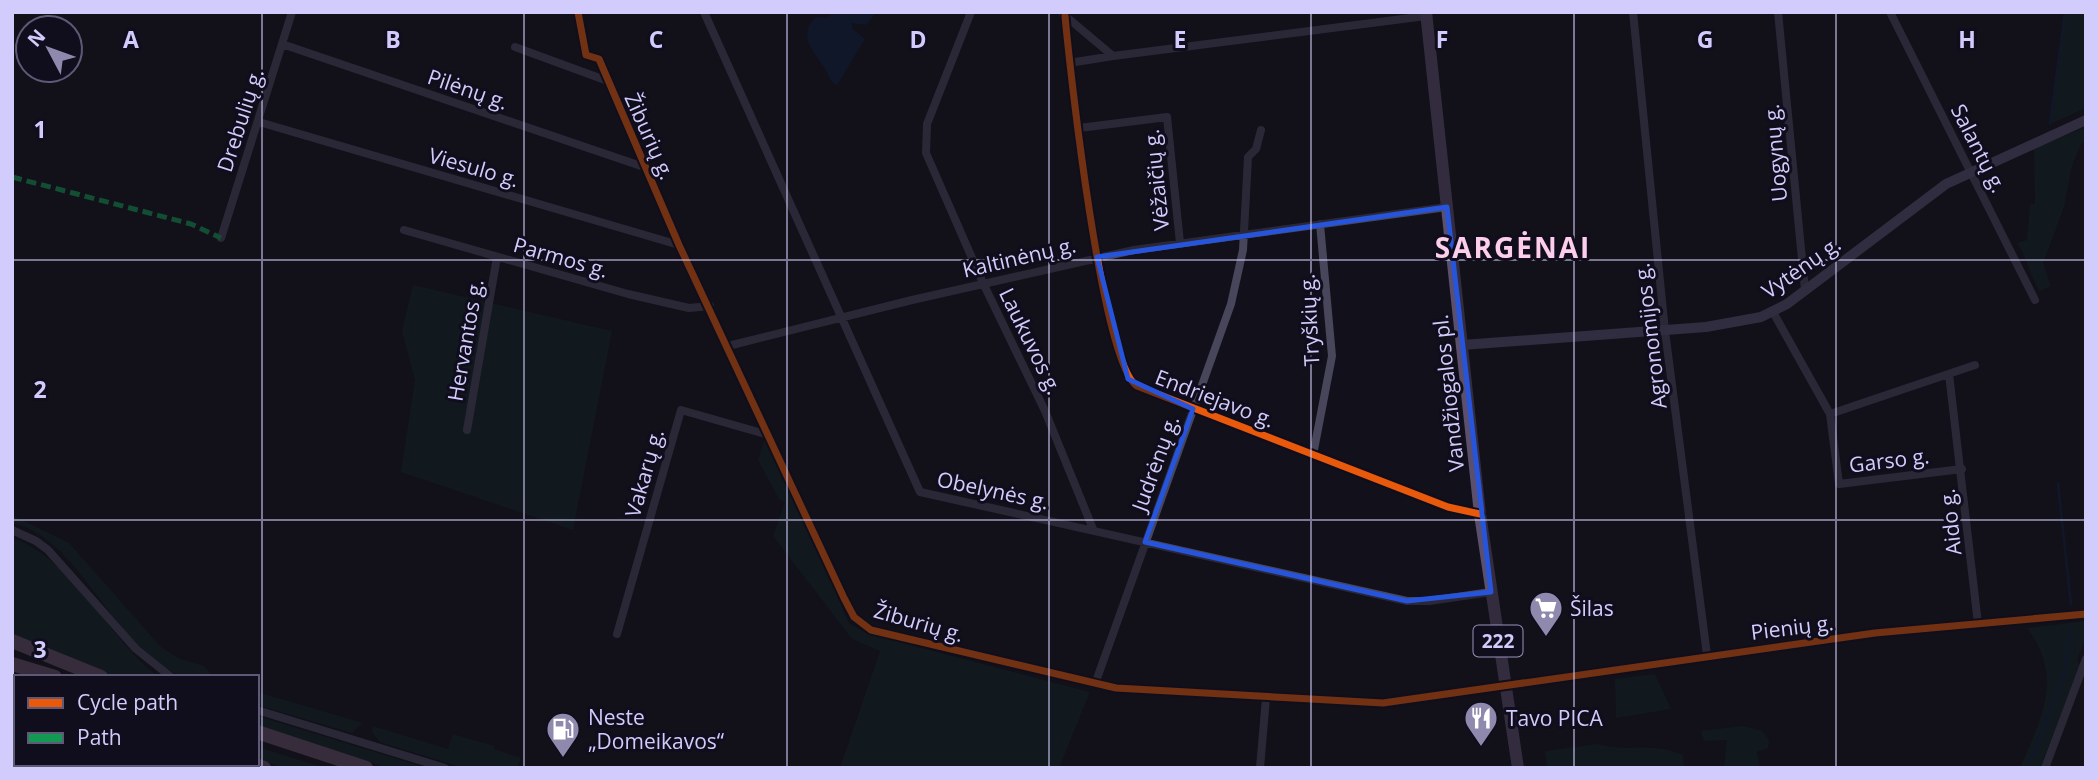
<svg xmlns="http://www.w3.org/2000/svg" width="2098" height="780" font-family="'Open Sans',sans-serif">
  <rect width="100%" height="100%" fill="#12101a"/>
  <path fill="#102424" d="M2065 12H2086V108L2050 124Z
    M2086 127V141L2081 144 2072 165 2064 207 2043 263 2051 286 2040 291C2029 275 2028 259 2017 243L2027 240 2030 204H2035L2034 148Z
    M413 285 612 331 573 530 401 472 415 380 402 331Z
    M766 436 849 623 868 634 1090 692 1059 768H840L880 651 852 639 773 536 785 502 779 499 758 460Z
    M12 515 69 543 161 647 180 659 204 666 213 677C203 677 189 679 181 676 114 650 79 536 12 523Z
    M12 538C73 558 108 639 159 677H111L12 637Z
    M2086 621V637L2077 660 2080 665 2040 768H2020C2042 717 2064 677 2027 628Z
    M1655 674 1671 709 1616 718 1615 679Z
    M257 692 363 723 352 733 257 705Z
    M12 702 16 703V764H217L229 768H12Z
    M257 716 427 768H389L257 727Z
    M373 726 448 749 453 734 494 746V749L521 758 517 768H464L380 742 372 732Z
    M1743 726 1762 731 1769 740 1768 748 1757 752 1760 768H1724L1727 740 1704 741 1701 731Z
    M1598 744C1629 753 1649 741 1683 755L1684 768H1547L1545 751Z
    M257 747 325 768H285L257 759Z"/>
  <path fill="#0e203d" d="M833 12H877L866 25 851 23 853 29 865 39 837 85C828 81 829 74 824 67 813 51 797 34 816 17L827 18Z"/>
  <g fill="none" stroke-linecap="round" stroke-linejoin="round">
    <path stroke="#0e203d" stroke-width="2.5" d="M2050 124 2065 12
      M2058 484 2071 604
      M2028 768 2064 674 2070 631"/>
    <path stroke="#47465a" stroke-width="8" d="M578 12 586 55 599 59 679 245 844 598 854 617 871 630 1116 688 1383 703 1875 633 2086 614
      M704 12 920 492 1407 601H1429L1491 592
      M971 12 927 124 926 153 983 283 1045 411 1093 529
      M1633 12 1665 331 1707 655
      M1778 12 1805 290
      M1890 12 2035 300
      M1063 14 1113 56 1426 16
      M1065 16C1070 70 1102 364 1137 386L1448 507 1480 514
      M282 44 644 167
      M515 47 605 80
      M1069 63 1113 56
      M259 122 679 245
      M1079 128 1167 117 1180 243
      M404 230 628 294 689 308 710 306
      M221 238 292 12
      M1773 312 1830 414 1839 484 1962 469
      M728 346 912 300 1134 250 1447 207
      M1949 374 1978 624
      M1830 414 1975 365
      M467 430 497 257
      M1313 455 1332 356 1320 224
      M12 530 36 541 48 550 136 649 171 677
      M617 634 681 410 769 435
      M1095 684 1231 304 1243 250 1248 157 1256 149 1261 130
      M257 710 445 768
      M1260 768 1266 698
      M2045 768 2086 659"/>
    <path stroke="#53516d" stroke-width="10" d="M1462 345 1706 327 1761 317 1787 304 1946 184 2086 120"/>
    <path stroke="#5a4f6c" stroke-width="12" d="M1426 12 1480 514 1518 768"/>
    <path stroke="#634e64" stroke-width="14" d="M12 641 101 677
      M12 664 55 677
      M12 691 16 692
      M257 732 366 768
      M252 764 264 768"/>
    <path stroke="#139951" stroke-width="5" stroke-dasharray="10 5" stroke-linecap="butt" d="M12 177 191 224 221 238"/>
    <defs>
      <path id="cycleway" d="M578 12 586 55 599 59 679 245 844 598 854 617 871 630 1116 688 1383 703 1875 633 2086 614
        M1065 16C1070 70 1102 364 1137 386L1448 507 1480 514"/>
    </defs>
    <use href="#cycleway" stroke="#100d1d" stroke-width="11"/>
    <use href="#cycleway" stroke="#e8590c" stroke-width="7"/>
  </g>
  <path d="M0 0H2098V780H0ZM1447 207 1491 592 1407 601 1145 542 1193 409 1128 379 1097 257Z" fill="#12101a" fill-opacity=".55" fill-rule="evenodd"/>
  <path fill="none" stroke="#2654da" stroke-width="5" stroke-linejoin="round" d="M1447 207 1491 592 1407 601 1145 542 1193 409 1128 379 1097 257Z"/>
  <path fill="none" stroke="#d2ccfc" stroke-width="2" stroke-opacity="0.55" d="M262 12V768M524 12V768M787 12V768M1049 12V768M1311 12V768M1574 12V768M1836 12V768M12 260H2086M12 520H2086"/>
  <defs>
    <symbol id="supermarket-pin" viewBox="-11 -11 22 30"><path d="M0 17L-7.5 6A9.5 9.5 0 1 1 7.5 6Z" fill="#8f8aad" stroke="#100d1d"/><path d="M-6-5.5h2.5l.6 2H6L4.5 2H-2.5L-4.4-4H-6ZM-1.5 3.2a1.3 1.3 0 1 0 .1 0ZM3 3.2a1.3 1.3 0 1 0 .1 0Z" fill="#fff"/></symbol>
    <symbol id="restaurant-pin" viewBox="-11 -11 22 30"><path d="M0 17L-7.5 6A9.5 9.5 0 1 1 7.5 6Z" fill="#8f8aad" stroke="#100d1d"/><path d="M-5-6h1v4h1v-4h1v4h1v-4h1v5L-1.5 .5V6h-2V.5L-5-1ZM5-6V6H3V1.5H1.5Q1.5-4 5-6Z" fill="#fff"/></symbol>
    <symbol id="fuel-pin" viewBox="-11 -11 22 30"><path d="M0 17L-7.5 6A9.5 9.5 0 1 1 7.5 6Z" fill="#8f8aad" stroke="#100d1d"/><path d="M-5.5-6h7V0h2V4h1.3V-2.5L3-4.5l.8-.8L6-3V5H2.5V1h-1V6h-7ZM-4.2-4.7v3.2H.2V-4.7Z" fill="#fff"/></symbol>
  </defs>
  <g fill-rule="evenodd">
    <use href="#supermarket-pin" x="1527" y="589" width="38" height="52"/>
    <use href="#restaurant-pin" x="1462" y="699" width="38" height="52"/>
    <use href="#fuel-pin" x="544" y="710" width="38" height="52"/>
  </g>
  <g text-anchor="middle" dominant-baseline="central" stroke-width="6" stroke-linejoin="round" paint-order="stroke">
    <rect fill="#100d1d" stroke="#9893b9" stroke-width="2" x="1473.5" y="625.5" width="49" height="31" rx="5"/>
    <g font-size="19" font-weight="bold" fill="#d2ccfc">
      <text x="1498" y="641">222</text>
    </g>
    <g font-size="21" fill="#d2ccfc" stroke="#100d1d">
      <text transform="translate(468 89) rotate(19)">Pilėnų g.</text>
      <text transform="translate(240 120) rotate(-72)">Drebulių g.</text>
      <text transform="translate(650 136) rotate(66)">Žiburių g.</text>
      <text transform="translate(1979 148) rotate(63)">Salantų g.</text>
      <text transform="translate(1775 153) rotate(-95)">Uogynų g.</text>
      <text transform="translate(474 167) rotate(16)">Viesulo g.</text>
      <text transform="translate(1156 180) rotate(-96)">Vėžaičių g.</text>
      <text transform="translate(561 257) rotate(16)">Parmos g.</text>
      <text transform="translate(1019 257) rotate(-13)">Kaltinėnų g.</text>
      <text transform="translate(1801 267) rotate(-35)">Vytėnų g.</text>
      <text transform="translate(1309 320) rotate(-93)">Tryškių g.</text>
      <text transform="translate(1650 336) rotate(-97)">Agronomijos g.</text>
      <text transform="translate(465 340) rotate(-80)">Hervantos g.</text>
      <text transform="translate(1031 341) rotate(64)">Laukuvos g.</text>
      <text transform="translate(1448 393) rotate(-96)">Vandžiogalos pl.</text>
      <text transform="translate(1215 398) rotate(21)">Endriejavo g.</text>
      <text transform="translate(1889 460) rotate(-7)">Garso g.</text>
      <text transform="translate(1155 463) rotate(-70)">Judrėnų g.</text>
      <text transform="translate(644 473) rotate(-74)">Vakarų g.</text>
      <text transform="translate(993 490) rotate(12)">Obelynės g.</text>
      <text transform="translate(1950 522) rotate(-96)">Aido g.</text>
      <text transform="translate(919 622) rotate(16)">Žiburių g.</text>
      <text transform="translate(1792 627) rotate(-7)">Pienių g.</text>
    </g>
    <g font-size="21" fill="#d2ccfc" stroke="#100d1d" text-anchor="start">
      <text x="1570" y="608">Šilas</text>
      <text x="588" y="717">Neste<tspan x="588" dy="24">„Domeikavos“</tspan></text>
      <text x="1506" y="718">Tavo PICA</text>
    </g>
    <g font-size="28" font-weight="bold" letter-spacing="2" fill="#fcceeb" stroke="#100d1d">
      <text x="1513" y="247">SARGĖNAI</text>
    </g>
  </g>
  <g font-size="23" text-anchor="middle" font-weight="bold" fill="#d2ccfc" stroke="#100d1d" stroke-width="6" stroke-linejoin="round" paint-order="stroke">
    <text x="131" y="48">A</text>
    <text x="393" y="48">B</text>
    <text x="656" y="48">C</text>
    <text x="918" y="48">D</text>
    <text x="1180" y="48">E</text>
    <text x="1442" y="48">F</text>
    <text x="1705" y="48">G</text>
    <text x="1967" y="48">H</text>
    <text x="40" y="138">1</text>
    <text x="40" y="398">2</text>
    <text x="40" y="658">3</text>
  </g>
  <rect width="2098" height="780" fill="none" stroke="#d2ccfc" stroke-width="28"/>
  <rect x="14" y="675" width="245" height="91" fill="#100d1d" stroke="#5e5976" stroke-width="2"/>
  <rect x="28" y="698" width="35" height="10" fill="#e8590c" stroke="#5e5976" stroke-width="2"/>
  <text x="77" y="710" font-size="21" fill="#d2ccfc">Cycle path</text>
  <rect x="28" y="733" width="35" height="10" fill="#139951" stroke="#5e5976" stroke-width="2"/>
  <text x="77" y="745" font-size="21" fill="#d2ccfc">Path</text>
  <g transform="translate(49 49) rotate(311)"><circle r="33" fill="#100d1d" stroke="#5e5976" stroke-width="2"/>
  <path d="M0-5L12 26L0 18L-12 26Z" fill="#8f8aad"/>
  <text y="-10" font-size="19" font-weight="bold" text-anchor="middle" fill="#d2ccfc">N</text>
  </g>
</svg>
